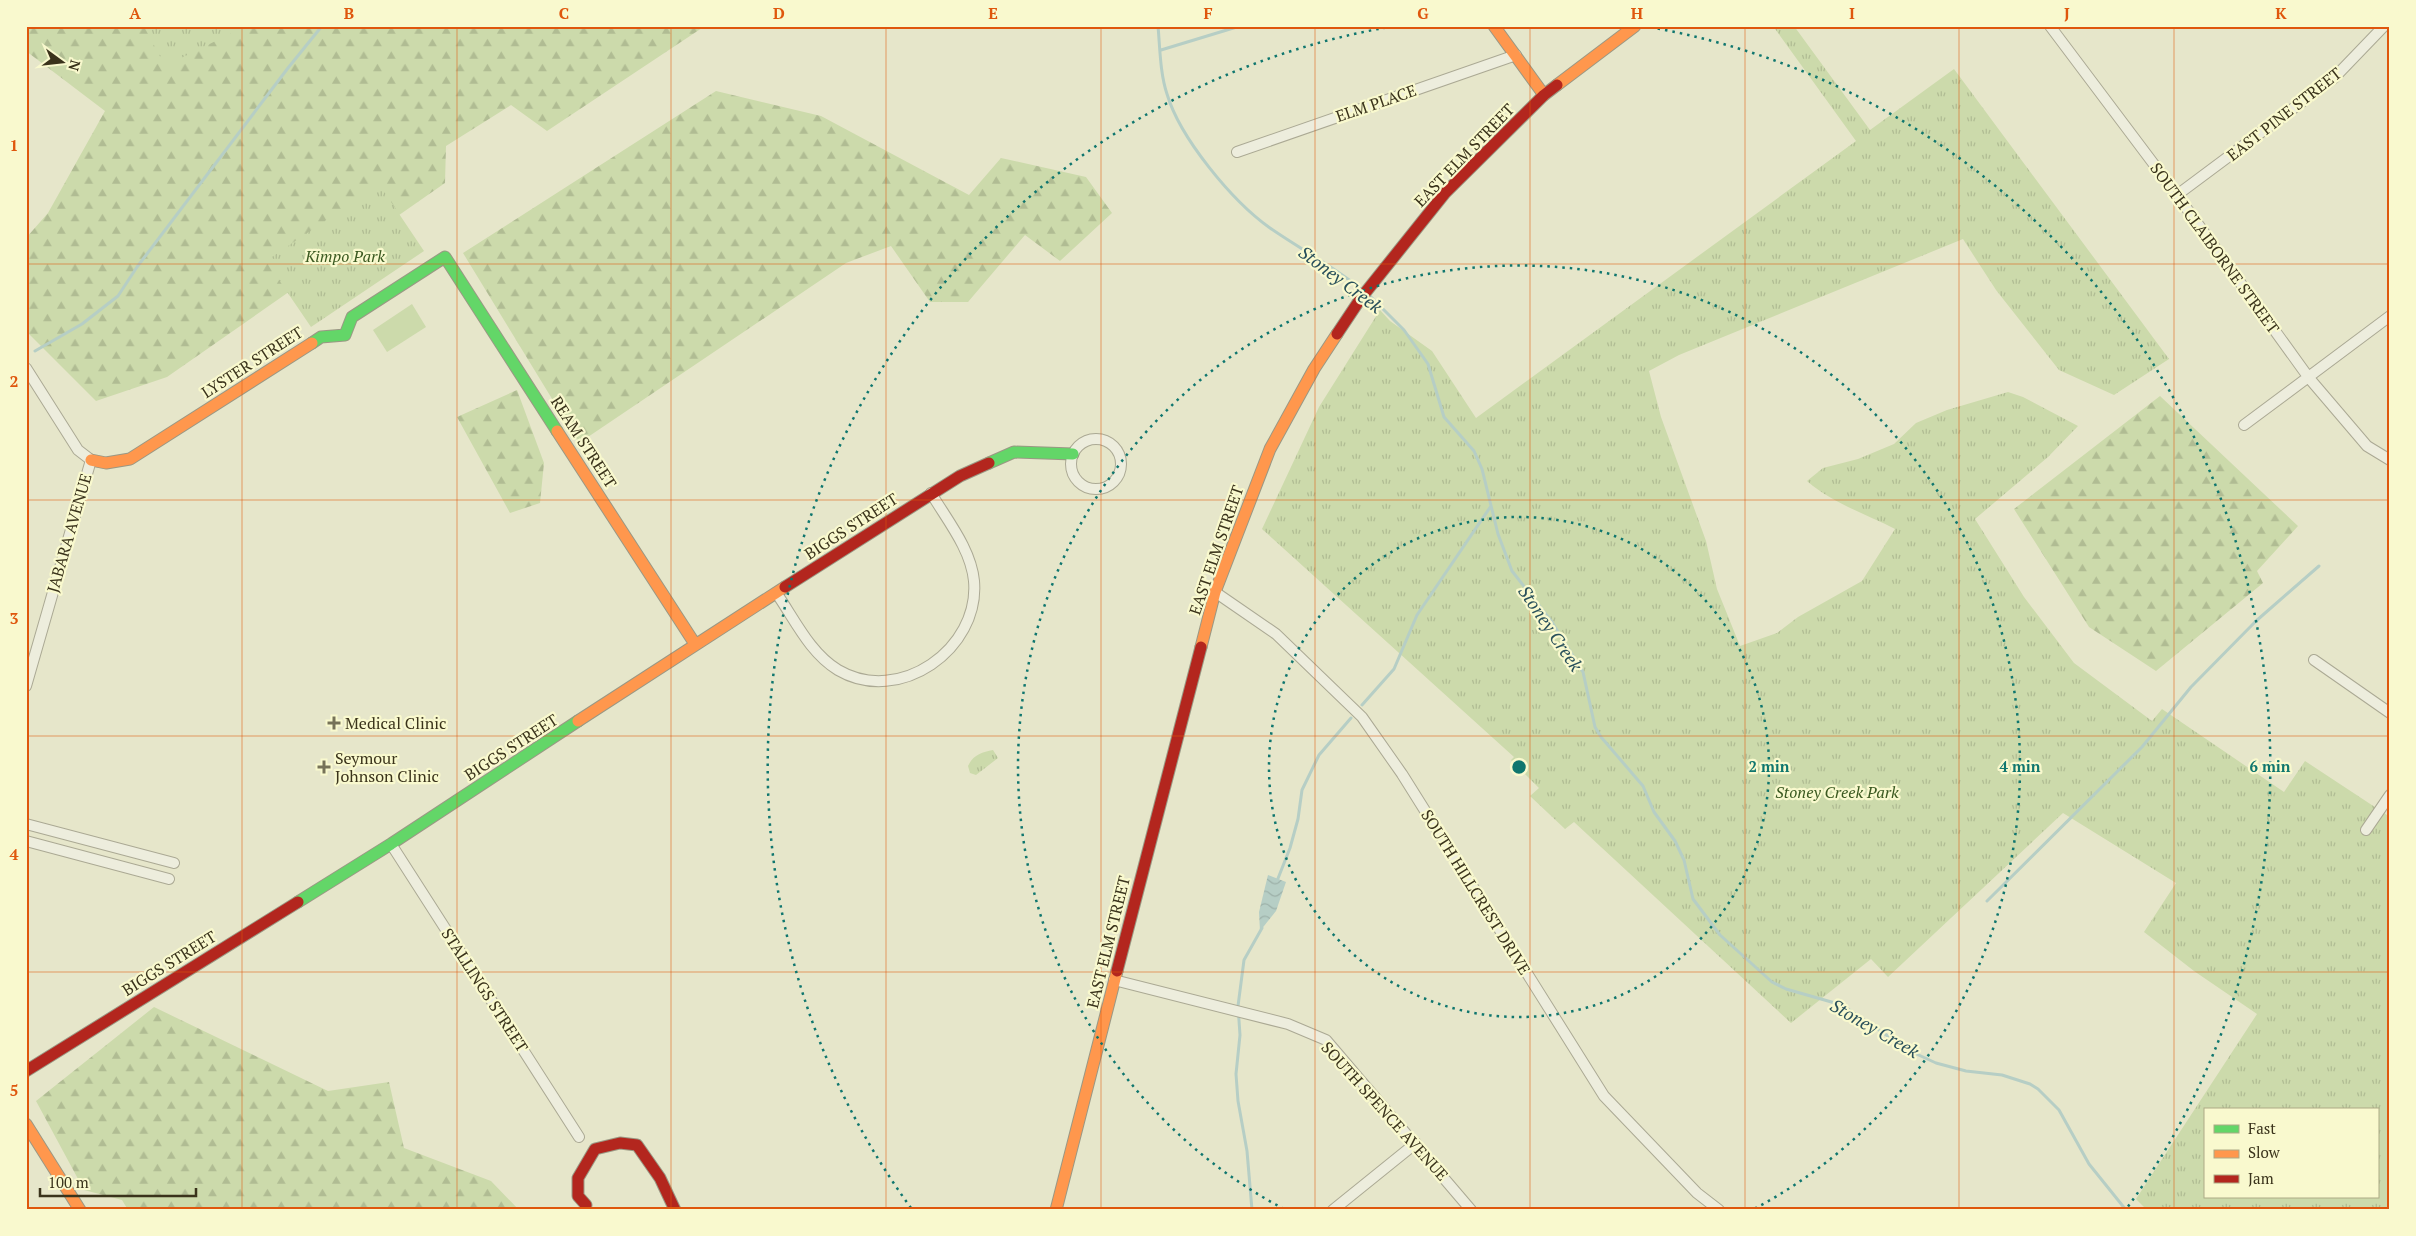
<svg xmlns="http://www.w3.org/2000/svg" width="2416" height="1236" font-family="'PT Serif',serif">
  <defs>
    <pattern id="forest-firs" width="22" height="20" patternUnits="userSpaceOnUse" patternTransform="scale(1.25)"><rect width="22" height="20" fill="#ccdaab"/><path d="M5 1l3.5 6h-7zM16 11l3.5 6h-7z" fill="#b0bc93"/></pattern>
    <pattern id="park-tufts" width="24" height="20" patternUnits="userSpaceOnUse" patternTransform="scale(1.25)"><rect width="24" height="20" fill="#ccdaab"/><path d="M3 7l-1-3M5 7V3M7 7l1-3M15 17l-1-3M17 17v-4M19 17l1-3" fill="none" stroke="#b0bc93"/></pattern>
    <pattern id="water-waves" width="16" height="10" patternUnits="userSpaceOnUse" patternTransform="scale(1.25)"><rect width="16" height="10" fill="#b6cec5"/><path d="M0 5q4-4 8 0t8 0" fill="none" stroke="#9db1a9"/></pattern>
  </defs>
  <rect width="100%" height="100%" fill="#e6e6ca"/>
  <path fill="url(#forest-firs)" d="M26 26H705L547 131 511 105 446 146 445 183 167 377 96 401 26 331V238L48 213 105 111 26 51Z
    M716 91 821 116 969 195 1001 158 1086 177 1112 213 1060 261 1025 235 968 302H930L891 246 846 263 579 443 463 253Z
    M517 390 544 463 540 503 510 513 457 417Z
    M2160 396 2298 526 2257 571 2263 583 2156 671 2089 627 2014 509Z
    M154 1007 328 1091 389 1082 404 1148 491 1181 519 1210H128L122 1200 84 1190 36 1101Z"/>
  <path fill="url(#park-tufts)" fill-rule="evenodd" d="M144 26H246L165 66Z
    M1773 26H1794L1870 130 1954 69 2169 359 2114 395 2059 370 1996 290 1963 239 1679 355 1649 371 1661 417 1706 541 1717 589 1740 646 1777 633 1798 617 1862 581 1895 529C1866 514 1832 503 1807 481L1823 468 1858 459 1894 444 1916 423 1947 410 2008 392 2023 397 2078 426 2048 457 1975 519 2024 597 2074 663 2152 721 2162 709 2284 792 2305 761 2390 817V1210H2147L2136 1199 2257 1014 2194 971 2144 932 2176 883 2063 813 1888 977 1871 959 1791 1023 1574 822 1565 829 1530 796 1539 788 1511 760 1514 757 1262 529 1319 407 1380 310 1390 321 1432 351 1476 418 1856 141ZM2205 1110H2377V1197H2205Z
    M379 184 424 251 311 327 266 261Z
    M993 750 998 758 976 775 970 773 968 766C973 755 982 752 993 750Z"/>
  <path fill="#ccdaab" d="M412 304 426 327 387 352 373 330Z"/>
  <path fill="url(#water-waves)" d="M1268 875 1286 882 1276 911 1260 931 1259 912Z"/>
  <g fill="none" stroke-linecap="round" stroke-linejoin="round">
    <path stroke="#b6cec5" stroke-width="3" d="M1158 26C1160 48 1160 73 1167 94 1180 138 1232 201 1270 228 1300 249 1333 266 1361 289
      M1161 50 1240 26
      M1368 294 1404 330 1428 364 1444 417 1474 451 1482 469 1498 534 1512 571 1552 622 1583 672 1595 727 1601 737 1643 786 1654 812 1675 841 1684 860 1693 899 1720 935 1772 982 1786 989 1842 1005 1910 1051 1936 1063 1966 1071 2002 1075 2030 1084 2038 1089 2059 1110 2089 1164 2126 1210
      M35 351 82 324 118 296 137 267 288 68 322 26
      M1362 705 1394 669 1417 615 1491 506
      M1277 881 1290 848 1298 819 1302 790 1319 755 1351 718
      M1987 901 2142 747 2191 687 2256 621 2319 566
      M1252 1210 1247 1151 1238 1101 1236 1074 1240 1035 1238 1006 1244 960 1262 928"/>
    <defs>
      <path id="street" d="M2050 26 2177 195 2309 378 2367 446 2390 460
        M1237 152 1516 55
        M2177 195 2334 78 2384 26
        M26 368 78 450 91 460 26 686
        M2244 425 2390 316
        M1071 464a25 25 0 1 1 50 0a25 25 0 1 1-50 0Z
        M1215 592 1276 634 1362 717 1402 774 1604 1096 1697 1193 1719 1210
        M777 594C795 620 810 653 838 670 899 706 980 649 974 581 971 549 947 520 931 493
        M2314 660 2390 713
        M26 824 174 863
        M2366 830 2390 795
        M26 841 169 879
        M391 844 579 1137
        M1114 980 1288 1024 1326 1040 1471 1210
        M1333 1210 1416 1143"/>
      <path id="fast" d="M312 343 321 337 345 335 352 317 445 257 557 431
        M989 463 1014 452 1073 454
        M298 902 391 844 578 721"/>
      <path id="slow" d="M1494 26 1544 95
        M1557 85 1635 26
        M557 431 695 644
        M91 460 106 463 130 459 312 343
        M1201 647 1215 592 1270 449 1314 369 1337 334
        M578 721 785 587
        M26 1124 80 1210
        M1056 1210 1117 971"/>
      <path id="jam" d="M1337 334 1361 298 1445 193 1544 95 1557 85
        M785 587 960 476 989 463
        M1117 971 1201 647
        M26 1071 298 902
        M585 1210 586 1205 578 1196V1178L595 1149 620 1143 637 1145 660 1178 675 1210"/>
    </defs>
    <use href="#street" stroke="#aba994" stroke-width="12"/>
    <use href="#fast" stroke="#9a9884" stroke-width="13"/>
    <use href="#slow" stroke="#9a9884" stroke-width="13"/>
    <use href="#jam" stroke="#9a9884" stroke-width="13"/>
    <use href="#street" stroke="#ededdd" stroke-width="10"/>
    <use href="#fast" stroke="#63d668" stroke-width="11"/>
    <use href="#slow" stroke="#ff974d" stroke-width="11"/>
    <use href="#jam" stroke="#b3261e" stroke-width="11"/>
  </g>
  <path fill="none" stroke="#df570d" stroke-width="1" stroke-opacity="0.55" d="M242 26V1210M457 26V1210M671 26V1210M886 26V1210M1101 26V1210M1315 26V1210M1530 26V1210M1745 26V1210M1959 26V1210M2174 26V1210M26 264H2390M26 500H2390M26 736H2390M26 972H2390"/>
  <g fill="none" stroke="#0f766e" stroke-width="2.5" stroke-dasharray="2.5 5">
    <circle cx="1519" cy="767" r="250"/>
    <path d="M1284 1209A501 501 0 1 1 1754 1209"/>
    <path d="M911 1208A751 751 0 0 1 1395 26M1643 26A751 751 0 0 1 2127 1208"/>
  </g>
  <g fill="#767258" stroke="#f9f9ce" stroke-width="2">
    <path d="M331.5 715.5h5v5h5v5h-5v5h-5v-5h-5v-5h5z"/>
    <path d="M321.5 759.5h5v5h5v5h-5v5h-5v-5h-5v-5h5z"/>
  </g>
  <g text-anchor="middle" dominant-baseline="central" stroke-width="4.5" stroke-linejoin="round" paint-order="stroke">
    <g font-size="16" fill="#3a331b" stroke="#f9f9ce">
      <text transform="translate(1376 103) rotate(-19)">ELM PLACE</text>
      <text transform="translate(2284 114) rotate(-38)">EAST PINE STREET</text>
      <text transform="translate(1464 155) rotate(-46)">EAST ELM STREET</text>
      <text transform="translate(2215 248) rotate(54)">SOUTH CLAIBORNE STREET</text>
      <text transform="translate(252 362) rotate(-33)">LYSTER STREET</text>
      <text transform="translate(584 442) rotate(57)">REAM STREET</text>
      <text transform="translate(851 526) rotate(-33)">BIGGS STREET</text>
      <text transform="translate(69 533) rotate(-74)">JABARA AVENUE</text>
      <text transform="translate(1216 550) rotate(-71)">EAST ELM STREET</text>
      <text transform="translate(511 747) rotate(-33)">BIGGS STREET</text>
      <text transform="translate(1476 892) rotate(58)">SOUTH HILLCREST DRIVE</text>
      <text transform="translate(1108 942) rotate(-76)">EAST ELM STREET</text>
      <text transform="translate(169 963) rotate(-32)">BIGGS STREET</text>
      <text transform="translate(485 990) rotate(57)">STALLINGS STREET</text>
      <text transform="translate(1385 1111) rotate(48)">SOUTH SPENCE AVENUE</text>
    </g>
    <g font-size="16" font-style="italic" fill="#3a5920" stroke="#f9f9ce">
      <text x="345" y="256">Kimpo Park</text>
      <text x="1837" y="792">Stoney Creek Park</text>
    </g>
    <g font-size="16" fill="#3a331b" stroke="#f9f9ce" text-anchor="start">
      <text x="345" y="723">Medical Clinic</text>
      <text x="335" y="758">Seymour<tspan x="335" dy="18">Johnson Clinic</tspan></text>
    </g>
    <g font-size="18" font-style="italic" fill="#29505b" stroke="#f9f9ce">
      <text transform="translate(1341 279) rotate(37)">Stoney Creek</text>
      <text transform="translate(1551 628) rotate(56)">Stoney Creek</text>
      <text transform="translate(1875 1028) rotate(30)">Stoney Creek</text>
    </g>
  </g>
  <circle cx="1519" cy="767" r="8" fill="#0f766e" stroke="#f9f9ce" stroke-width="2.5"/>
  <g font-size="15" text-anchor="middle" font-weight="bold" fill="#0f766e" stroke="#f9f9ce" stroke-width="4.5" stroke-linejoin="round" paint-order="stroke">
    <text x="1769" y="772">2 min</text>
    <text x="2020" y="772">4 min</text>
    <text x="2270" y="772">6 min</text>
  </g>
  <rect width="2416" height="1236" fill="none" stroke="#f9f9ce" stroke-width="55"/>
  <rect x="2204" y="1108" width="175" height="90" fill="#f9f9ce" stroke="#adaa86"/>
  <rect x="2214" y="1125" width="25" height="8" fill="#63d668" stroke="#adaa86"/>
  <text x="2248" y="1134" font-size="15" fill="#3a331b">Fast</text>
  <rect x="2214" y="1150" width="25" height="8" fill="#ff974d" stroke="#adaa86"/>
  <text x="2248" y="1158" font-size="15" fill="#3a331b">Slow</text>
  <rect x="2214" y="1175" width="25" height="8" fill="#b3261e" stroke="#adaa86"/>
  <text x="2248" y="1184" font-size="15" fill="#3a331b">Jam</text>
  <g transform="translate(62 62) rotate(105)" stroke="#f9f9ce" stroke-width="4" paint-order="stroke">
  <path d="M0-4L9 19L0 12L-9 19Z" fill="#3a331b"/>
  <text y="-8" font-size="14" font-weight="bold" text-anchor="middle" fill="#3a331b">N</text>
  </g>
  <path d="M40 1188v8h156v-8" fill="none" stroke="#3a331b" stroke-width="2.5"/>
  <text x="48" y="1188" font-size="15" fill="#3a331b" stroke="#f9f9ce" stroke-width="4" paint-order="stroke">100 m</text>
  <rect x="28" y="28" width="2360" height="1180" fill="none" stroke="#df570d" stroke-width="2"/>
  <g font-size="16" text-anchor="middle" font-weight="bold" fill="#df570d">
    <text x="135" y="19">A</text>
    <text x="349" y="19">B</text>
    <text x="564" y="19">C</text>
    <text x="779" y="19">D</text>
    <text x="993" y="19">E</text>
    <text x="1208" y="19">F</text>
    <text x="1423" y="19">G</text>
    <text x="1637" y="19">H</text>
    <text x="1852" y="19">I</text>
    <text x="2067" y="19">J</text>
    <text x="2281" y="19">K</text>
    <text x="14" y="151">1</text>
    <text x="14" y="387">2</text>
    <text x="14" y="624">3</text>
    <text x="14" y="860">4</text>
    <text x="14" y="1096">5</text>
  </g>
</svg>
